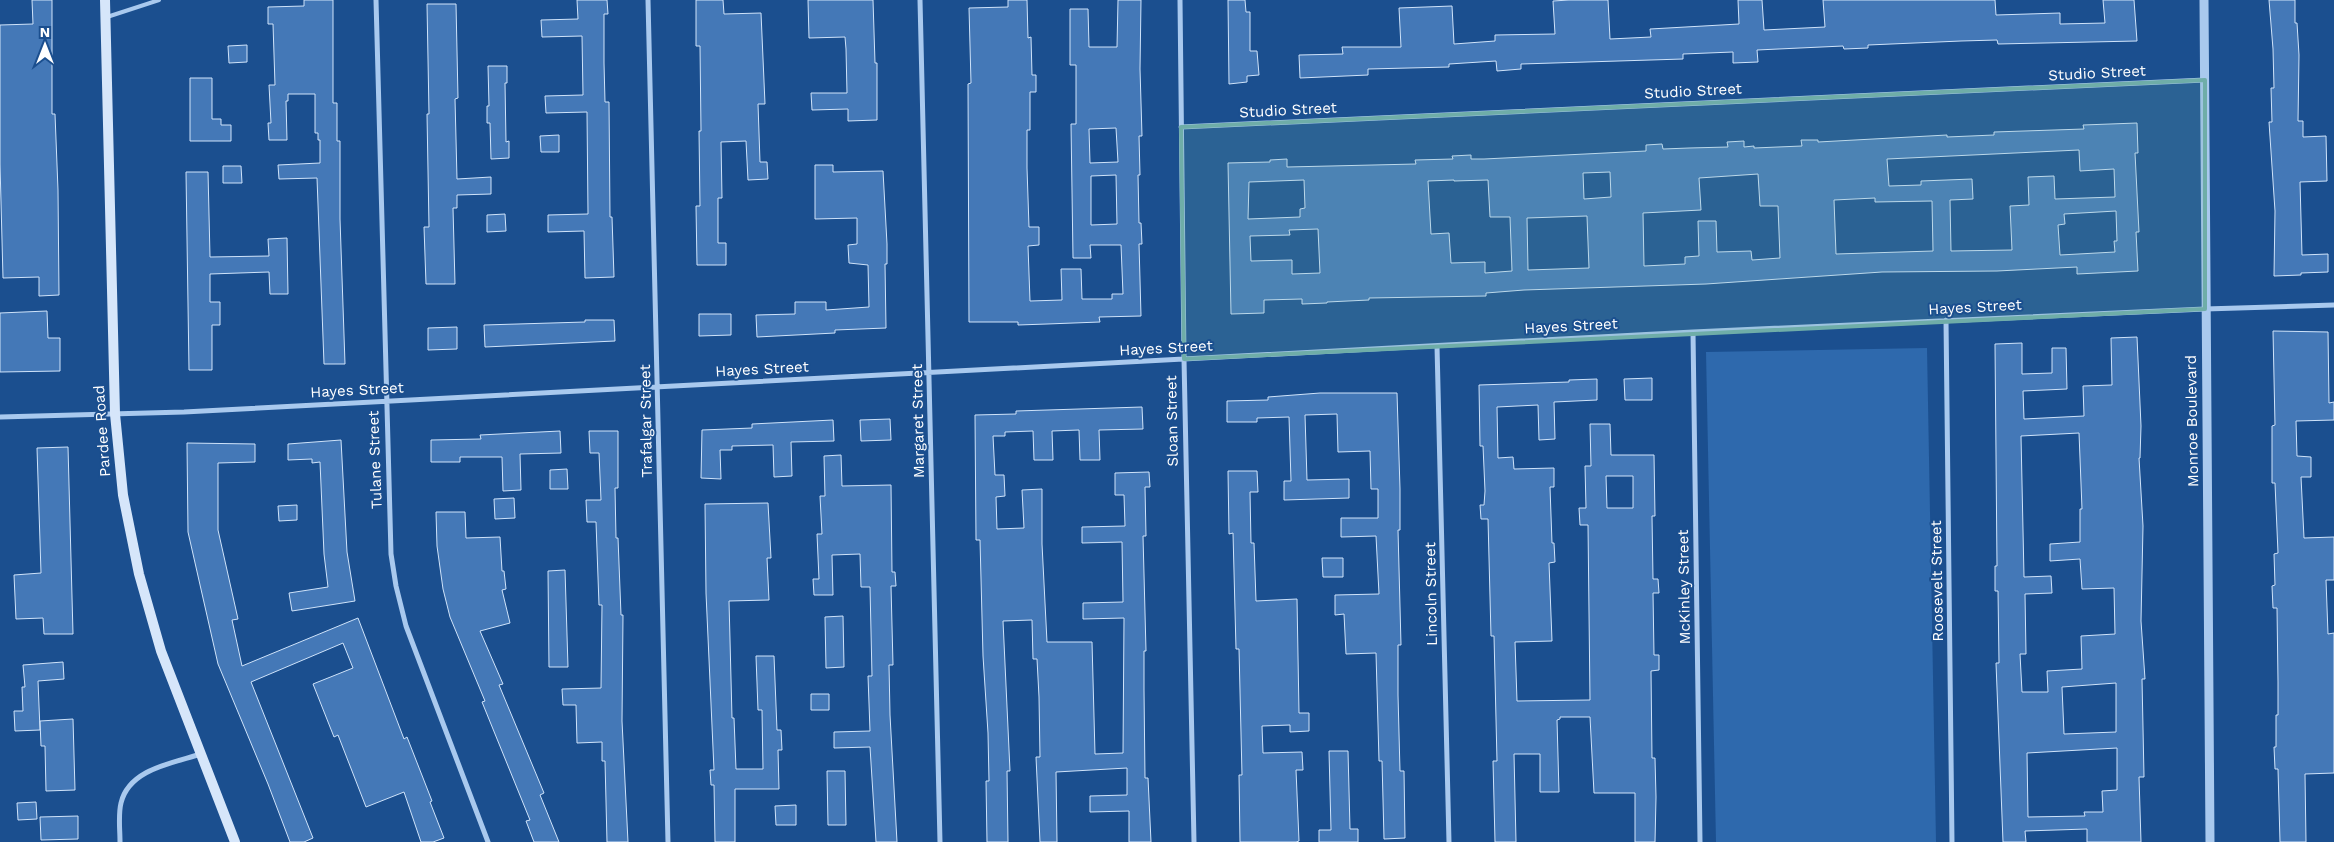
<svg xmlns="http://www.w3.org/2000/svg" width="2334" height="842" font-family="'Work Sans',sans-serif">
  <rect width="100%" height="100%" fill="#1b4f8f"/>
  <path fill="#2e69ad" d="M1927 348 1936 842H1716L1706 352Z"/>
  <path fill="#4478b7" stroke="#cfe3fa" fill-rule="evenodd" d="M32 0H52V114H55L58 190 59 295 39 296V277L3 278 0 164V25L33 24Z
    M304 0H333V103H337V141H340V219L345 364H324L317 178 279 179 278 165 320 163V140H318V133H315V94H288V101H286L287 140H269L268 123H271L269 85H275L273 24H268V7L304 6Z
    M577 0H607L608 14H604V63L605 102H609L610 217H612L614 277 585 278 584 231 548 232V215L588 214 587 112 546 113 545 96 583 95 582 36 542 37 541 20 578 19Z
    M696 0H723L724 14 761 13 765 104H758L760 162H767L768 179 748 180 746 141 721 142 722 198H718V243H726V265H697L696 206H700L699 131H701L700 46H696Z
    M808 0H873L875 63H877V120L848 121V109L812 110 811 93H847L846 49 845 37 809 38Z
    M1008 0H1027L1028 38 1031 37 1032 75H1036V92H1030V130H1027V168L1029 227H1039V245L1028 246 1030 301 1062 300 1061 269H1081L1082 299H1112V294H1123L1121 245H1090L1091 258H1073L1071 124H1076V65H1070V9H1088L1089 47H1117L1118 0H1141L1140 69 1142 136H1139L1140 175H1138L1139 223H1141L1142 244H1139L1141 316 1099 317 1100 322 1047 324 1018 325V322H969L968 84 971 83 969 8 1008 7ZM1116 128 1118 162 1090 163 1089 129ZM1116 175 1117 224 1091 225V176Z
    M1228 0H1245L1246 12H1250V51H1257L1259 75 1247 76V82L1229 84Z
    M1569 0H1608L1610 39 1651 37 1650 29 1739 24 1738 0H1762L1764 30 1825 27 1823 0H1995L1996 15 2060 13V24L2105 23 2103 0H2134L2137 41 1998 44 1997 40 1961 41 1868 45V48L1844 49 1843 46 1757 50 1758 62 1733 63V52L1683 54V59L1521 64V69L1497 71 1496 61 1449 64V67L1368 69V75L1300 78 1299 55 1343 54 1342 47H1401L1399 8 1452 6 1454 44 1495 41V35L1555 34 1553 1Z
    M2269 0H2295V23H2297L2299 55 2298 121H2303V137L2326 136 2327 181 2300 182 2302 255 2328 254V272L2301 273V275L2274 276 2275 211 2269 122H2272L2271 88H2274L2273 49Z
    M427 4H456L458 98 455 99 457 179 491 177V194L457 195V208H453L455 284H426L424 227H429L427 114H429Z
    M247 45V62L229 63 228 46Z
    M488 66H507V83H505L506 142 509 141V158L491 159 490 123H487V106H489Z
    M190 78H212V119H221V125H231V141H190Z
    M2137 123 2138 153H2135L2139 232H2136L2138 271 2077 274V267L1997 271 1882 272 1706 284 1524 290 1486 293V296L1369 298V300L1327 302V303L1302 304V299L1264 300V313L1231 314 1228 163 1270 162V160L1287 159V167L1416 164 1415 160 1453 159 1452 156 1471 155V159H1484L1646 151V145L1662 144 1663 149 1689 148 1728 147 1727 142 1744 141V147L1754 146V148L1802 146 1801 140H1818V142L1947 135V137L1994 135V132L2084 129 2083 125ZM2079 150 2080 171 2114 169 2115 197 2055 199 2054 176 2028 177 2029 205 2010 206 2012 250 1951 251 1950 200 1973 199 1972 179 1921 181V185L1889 186 1887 159ZM1610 172 1611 197 1584 199 1583 173ZM1758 174 1760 206H1778L1780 258 1752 260 1751 251 1717 252 1716 221H1698L1699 256 1685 257V264L1644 266 1643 213 1701 210 1699 178ZM1304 180 1305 208 1300 209V217L1248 219 1249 182ZM1454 180V181L1488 180 1490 217H1510L1512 271 1485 273V262L1451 263 1449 233 1431 234 1428 181ZM1875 198V202L1932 201 1933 251 1836 254 1834 200ZM2116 211 2117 241H2114L2115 252 2060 255 2058 225 2065 224 2064 214ZM1587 216 1589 268 1528 270 1527 218ZM1318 229 1320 273 1292 274V260L1251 261 1250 236 1290 235 1289 230Z
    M559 135V152H541L540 136Z
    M815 165H833V172L883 171 887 244V264H885L886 328 835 330V333L757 337 756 315 795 314V302H826V310L869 307 868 265 849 263 848 245 857 244V218L815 219Z
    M223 166H241L242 183H223Z
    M186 172H208L210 257 269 256 268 239 287 238 288 294H270L269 272 210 274V302H220V325H212V370H189Z
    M505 214 506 231 487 232V215Z
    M47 311 48 338H60V371L0 372V313Z
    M699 314H731V335L699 336Z
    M585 320H614L615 341 485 347 484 325 585 322Z
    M457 327V349L428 350V328Z
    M2273 331 2328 332 2329 403 2334 402V420L2296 421 2297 456 2311 457V477H2301L2304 538 2334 537V580H2326L2328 634 2334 633V773L2305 774 2306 842H2280L2278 769H2275L2274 747H2276V715H2278V682L2277 608H2273L2272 586 2275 585 2274 554 2278 553 2275 483H2272V426L2275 425Z
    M2137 337 2141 426 2140 458H2139L2143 526 2141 621 2145 679H2142L2144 777H2139L2141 842H2087V829L2025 831 2026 842H2003L1996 663H1999L1998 591H1995V566H1997L1995 344 2022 343V374L2052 373V348H2066L2067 389 2023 391 2024 419 2084 416 2083 386 2112 385 2111 338ZM2079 433 2082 509H2080V542L2050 544V561L2080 559 2082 589 2114 588 2115 634 2081 636 2082 669 2047 671 2048 692H2022L2020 654H2026L2025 594 2052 593 2051 576 2024 577 2021 436ZM2116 683V732L2064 734 2062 687ZM2117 748V790L2102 791 2103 812H2084L2085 816 2028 817 2027 753Z
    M1652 378V400H1625L1624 379Z
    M1597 379V400L1554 402 1555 439 1539 440 1538 405 1497 407 1498 458 1513 457 1514 469 1554 468V487H1550L1552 543H1554L1555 562 1549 563 1552 641 1515 642 1517 701 1590 700 1588 525H1580L1579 508H1586L1585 466H1591L1590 424H1610L1611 455H1654L1655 516H1652L1653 579H1658L1659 593H1653L1654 655H1659V670L1651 671 1652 758H1655L1656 797 1655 842H1635V793H1594L1590 717H1560V719L1557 720 1559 792H1540V754H1514L1516 842H1495L1493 761H1497L1494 636H1491L1488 519H1481L1480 505H1484L1485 491 1483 446H1480L1479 385 1569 382V380ZM1606 476H1633V508H1607Z
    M1320 393H1397L1400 489V530H1398L1401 645H1398V695L1400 771H1404L1405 838 1384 839 1382 761H1379L1376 653 1346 654 1344 614 1335 615V595L1379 594 1376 536 1341 537V518H1378V489H1371L1370 451 1338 452 1337 414 1305 415 1307 480 1349 479V498L1284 500V481H1291L1289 417 1257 418V422H1227V401L1268 400V397Z
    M1142 407 1143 429 1099 430 1100 460H1080L1079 430 1052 431 1053 460H1034L1033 431 1005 432V436H993L995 475H1004L1005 496 996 497 997 529 1024 528 1022 490 1042 489V544L1047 642H1092L1095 754 1123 753 1124 618 1083 619V603L1123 602 1122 542 1082 543V527L1125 526 1124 495H1115V473L1149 472 1150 487H1145L1146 536H1143L1146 651H1144V690L1145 778H1148L1151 842H1129V811L1090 812V796L1127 795V768L1056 772 1057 842H1040L1036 757H1040L1039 697 1037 659H1033L1032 620 1003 621 1010 771H1007L1008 842H987L986 781H989L988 733 983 656 980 540H976L975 415 1016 414V411Z
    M890 419 891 440 861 441 860 420Z
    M833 420 834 441 791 442 792 476 774 477 773 445 732 446V450H720L721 479 701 478 702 430 752 428V424Z
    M560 431 561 453 520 454 521 490 503 491 502 457H460V462H431V440L481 439 480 435Z
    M589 431H618V488H615L616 538H618L621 615H623L622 721 628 842H607L605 761H602V742L577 743 576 705H563L562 689 601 688 602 605H599L596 522H587L586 500H601L599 453H590Z
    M341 440 347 552 355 601 292 611 289 593 328 587 324 554 320 462 312 463V459L288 460V444Z
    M187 443 255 444V462L218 463V530L238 619 232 620 242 666 358 618 404 739 407 737 432 801 430 802 444 838 433 842H421L404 792 366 807 338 735 334 737 313 684 353 668 343 643 251 682 313 838 304 842H290L268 784 218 664 188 532Z
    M68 447 73 634H44L43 618 16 619 14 575 41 573 37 448Z
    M841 455 842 486 891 485 892 572H895L896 586H891L893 665H889L890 715 897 842H876L870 747 834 748V732L870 731 868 676H872L870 587H861L860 554 832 555 833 595H814L813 579H819L817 534H822L820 496H825L824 456Z
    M567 469 568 489H550V470Z
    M1228 471H1257L1258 492H1250L1251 543H1254L1256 601 1297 599 1299 713H1309V731L1290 732V725L1262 726 1263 753 1302 752 1303 770H1296L1299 841 1296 842H1240L1239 775H1242L1239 649H1236L1233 533 1229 534Z
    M514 498 515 518 495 519 494 499Z
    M768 503 771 558H767L769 600 729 601 732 718H734L736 769H763L762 710H758L756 656H774L777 730H781L782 750H778L779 789H735V842H715L714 785H711L710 770H714L706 593 705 504Z
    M297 505V520L279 521 278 506Z
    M436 512H465L466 538 500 537 502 571H504L506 589 502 590 510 623 480 631 503 684 499 685 544 793 540 795 559 842H534L526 821 530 820 482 702 485 701 450 617 443 589 437 546Z
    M1322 558H1343V577H1323Z
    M565 570 568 667H549L548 571Z
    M843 616 844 667 826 668 825 617Z
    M63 662 64 679 38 681 40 730 15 731 14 711H23L22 687H25L23 665Z
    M811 694H829V710H811Z
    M73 719 75 790 46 791 45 746H41L40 721Z
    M1329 751H1348L1350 829H1358V842H1319V830H1331Z
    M827 771H845L846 825H828Z
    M36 802 37 819 18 820 17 803Z
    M796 805V825H776L775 806Z
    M78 816V839L41 840 40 817Z"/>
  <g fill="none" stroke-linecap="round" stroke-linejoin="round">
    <path stroke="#a9c9ee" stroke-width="4" d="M107 17 159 0"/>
    <path stroke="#a9c9ee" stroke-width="5" d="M376 0 391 554 396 586 406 626 488 842
      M648 0 668 842
      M920 0 940 842
      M1180 0 1184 359 1194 842
      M1181 127 2205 80
      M1946 320 1952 842
      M1693 332 1700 842
      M1437 346 1449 842
      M0 417 184 412 1693 332 2205 309 2334 305
      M120 842C120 829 118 815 121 803 129 769 173 763 201 754"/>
    <path stroke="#a9c9ee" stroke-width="9" d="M2204 0 2210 842"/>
    <path stroke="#d6e6fa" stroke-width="10" d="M105 0 115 414 123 495 139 574 161 651 235 842"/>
  </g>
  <path fill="#6fada8" fill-opacity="0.2" stroke="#6fada8" stroke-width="4" stroke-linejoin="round" d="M2205 80V309L1184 359 1181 127Z"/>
  <g text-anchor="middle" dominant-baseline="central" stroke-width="4" stroke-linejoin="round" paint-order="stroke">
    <g font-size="15" fill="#fff" stroke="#1b4f8f">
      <text transform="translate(2097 73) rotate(-3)">Studio Street</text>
      <text transform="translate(1693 91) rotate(-3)">Studio Street</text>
      <text transform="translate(1288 110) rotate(-3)">Studio Street</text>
      <text transform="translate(1975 307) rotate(-3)">Hayes Street</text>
      <text transform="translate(1571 326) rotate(-3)">Hayes Street</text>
      <text transform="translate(1166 348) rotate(-3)">Hayes Street</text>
      <text transform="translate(762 369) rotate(-3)">Hayes Street</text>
      <text transform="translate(357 390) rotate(-3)">Hayes Street</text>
      <text transform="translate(646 421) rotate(-91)">Trafalgar Street</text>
      <text transform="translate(918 421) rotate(-91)">Margaret Street</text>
      <text transform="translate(1172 421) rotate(-91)">Sloan Street</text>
      <text transform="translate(2192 421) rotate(-91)">Monroe Boulevard</text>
      <text transform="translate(102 431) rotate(-94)">Pardee Road</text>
      <text transform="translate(375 460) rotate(-92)">Tulane Street</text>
      <text transform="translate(1937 581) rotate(-91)">Roosevelt Street</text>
      <text transform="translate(1684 587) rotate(-91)">McKinley Street</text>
      <text transform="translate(1431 594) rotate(-91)">Lincoln Street</text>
    </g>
  </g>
  <g transform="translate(45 45)" stroke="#1b4f8f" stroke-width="4" paint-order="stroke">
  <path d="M0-4L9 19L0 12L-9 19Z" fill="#ffffff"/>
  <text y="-8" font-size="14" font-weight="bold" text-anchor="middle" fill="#ffffff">N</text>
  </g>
</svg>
